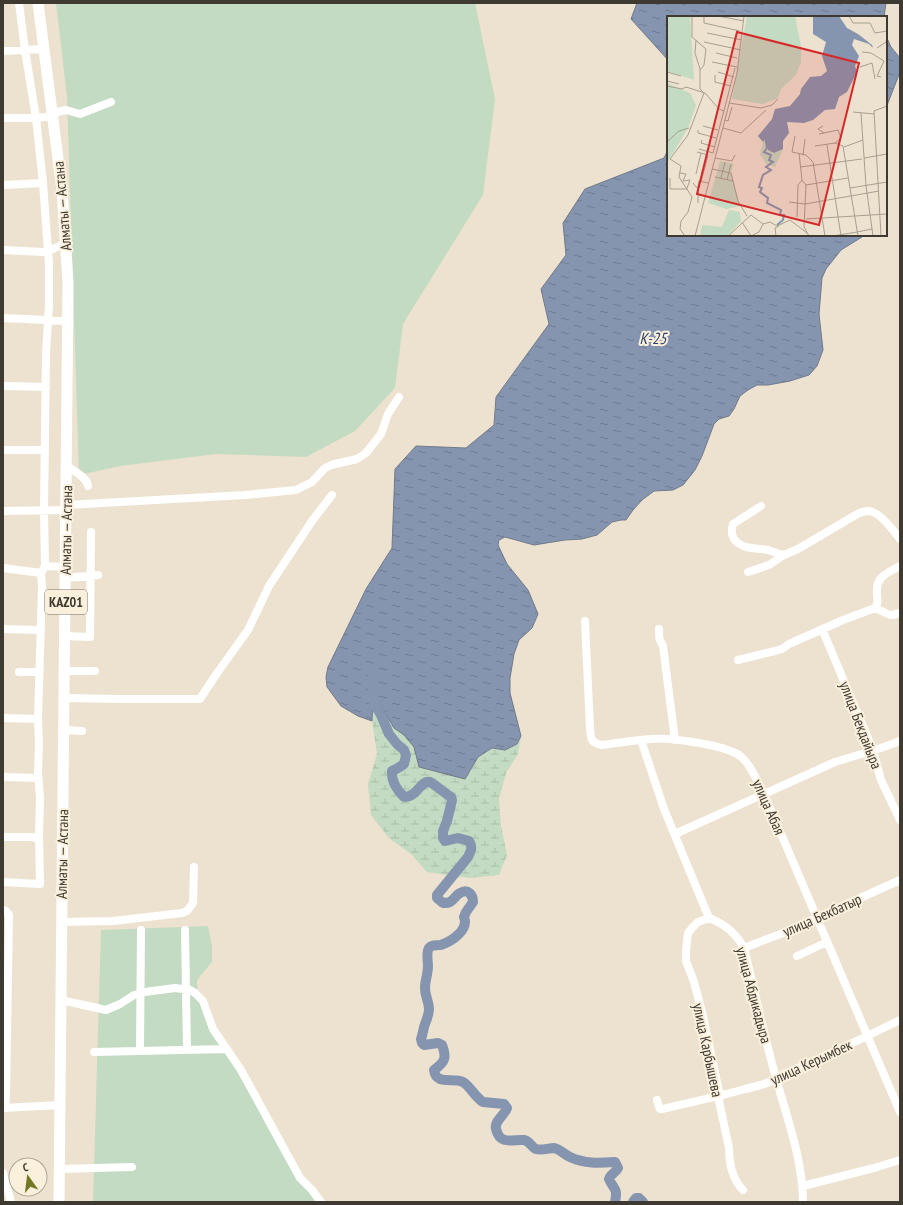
<svg xmlns="http://www.w3.org/2000/svg" width="903" height="1205" font-family="'PT Sans Narrow',sans-serif">
  <defs>
    <pattern id="wetland-marsh" width="20" height="14" patternUnits="userSpaceOnUse"><rect width="20" height="14" fill="#c3dbc2"/><path d="M1 5h8M5 5V1M11 12h8M15 12V8" fill="none" stroke="#a9bda7"/></pattern>
    <pattern id="water-ripples" width="26" height="14" patternUnits="userSpaceOnUse"><rect width="26" height="14" fill="#8595b0"/><path d="M2 4q2-2 4 0t4 0M15 11q2-2 4 0t4 0" fill="none" stroke="#6e7b90"/></pattern>
  </defs>
  <rect width="100%" height="100%" fill="#ede2cf"/>
  <path fill="#c3dbc2" d="M56 3H475L495 99 483 195 403 324 395 388 355 431 306 457 216 454 120 466 79 475 67 97Z
    M208 926 212 946V962L197 980 198 997 240 1077 292 1167 316 1202H93L101 930Z"/>
  <path fill="url(#wetland-marsh)" d="M373 691 394 728 404 735 414 747 420 767 465 779 478 757 492 748 517 744 521 736 518 754 506 773 499 799 501 826 507 855 499 875 470 878 427 872 411 854 389 838 371 815 368 784 377 754 372 721Z"/>
  <path fill="url(#water-ripples)" stroke="#707a8a" d="M637 3H886L884 17H668V60L631 19Z
    M886 36 891 47 900 58V72L886 108Z
    M668 150V235H863L862 237 841 250 826 269 822 278 819 314 823 350 817 366 809 375 790 381 768 385H757L748 390 740 396 734 409 729 416 719 419 714 424 702 456 695 470 683 485 673 490 654 491 642 500 633 510 626 520H621L612 522 597 535 582 539 565 540 534 545 505 537 499 540 498 545 507 564 528 590 538 614 532 628 519 640 514 654 510 678V693L521 736 517 744 505 750 492 748 478 757 465 779 419 767 414 747 404 735 394 728 373 692 372 721 358 716 341 706 327 687 326 677 328 667 366 589 392 548 395 469 416 446 466 448 494 425 496 397 549 324 541 289 566 255 563 223 585 189 664 158Z"/>
  <g fill="none" stroke-linecap="round" stroke-linejoin="round">
    <path stroke="#8595b0" stroke-width="10" d="M373 677 374 703 381 715 389 734 397 744 404 750 406 755 404 764 398 768 392 771C391 781 397 790 404 797 418 797 420 780 430 782 434 784 446 794 451 797L452 800 447 821 443 831V838L445 841 458 838 469 841C473 847 471 851 468 857L437 895V898L443 903C445 903 448 903 450 902 454 900 456 895 460 893 468 888 473 895 473 902L466 912 464 917C469 930 452 941 441 945 437 946 432 944 429 948 426 952 428 962 428 966 428 974 425 980 425 988 425 997 429 1001 429 1009 429 1014 427 1019 425 1024 423 1029 423 1034 421 1039L422 1043 424 1045 438 1043 442 1045C447 1058 445 1062 434 1070 436 1086 453 1077 463 1082 469 1085 476 1098 483 1102L504 1104 507 1108C504 1116 494 1121 496 1129 500 1146 513 1139 524 1140 530 1141 531 1147 536 1149 542 1151 548 1148 554 1148 560 1149 565 1155 570 1157 585 1164 599 1163 615 1162L618 1168C616 1173 611 1173 609 1179 614 1190 618 1188 615 1202
      M633 1202 636 1198H639L643 1202"/>
    <path stroke="#fff" stroke-width="8" d="M3 51 44 49
      M53 113 66 110 80 114 111 102
      M3 118H36L53 116
      M3 185 43 183
      M3 250 43 252C50 251 58 246 66 244
      M3 318 68 321
      M3 386 46 387
      M3 450H45
      M67 466C74 471 87 477 88 486
      M66 505 245 495 296 490 312 482 325 468 331 465 357 459 366 453 381 434 388 414 399 397
      M761 506 733 524C731 530 731 534 734 539 743 550 756 548 768 550 774 552 778 554 784 555
      M3 511 66 510
      M45 566 65 567
      M3 568 41 573
      M748 572 769 565 784 555 798 549 859 513C862 512 866 511 869 511 879 511 894 531 900 539
      M65 578 98 575
      M875 608 890 615H892L900 613
      M585 621 590 729C591 739 591 743 602 745 619 743 635 740 651 739 671 737 723 745 739 755 751 764 757 781 764 794L900 1112
      M3 629 41 630
      M659 629C659 637 659 640 663 646L675 740
      M822 629 873 750 881 780 900 820
      M65 636 90 637 91 532
      M738 660 775 651 782 649 789 644 843 620 875 608C878 604 878 601 877 596 875 577 885 574 900 566
      M64 671H95
      M19 672H39
      M64 698 119 699H200L215 676 248 630 269 586 312 521 332 495
      M3 718 38 719
      M64 730 82 731
      M641 740 664 809 709 918C725 924 736 933 744 948 754 989 763 1030 774 1071 785 1112 803 1159 803 1202
      M3 777 38 778
      M675 834 835 762 881 748 900 741
      M3 837H32L36 838 39 841
      M3 882 40 884 39 834 40 797 38 772 39 744 38 719 42 587 41 573 45 566 44 511 46 353 49 305V264L43 183 36 118 25 50 19 3
      M3 910 6 911 9 915 6 1096 5 1108
      M709 918 698 922 692 928 688 933 686 950V961L694 982 702 1012 720 1096 719 1101 729 1148C729 1164 732 1179 743 1190
      M62 922 113 921 182 913 187 911 193 903 194 867
      M185 930 187 1050
      M744 948 783 933 900 880
      M797 956 827 942
      M61 1000 106 1010 120 1004 134 995 145 992 175 988 190 990 195 993 203 1001 213 1029 241 1070 300 1178 312 1190 321 1202
      M140 1051 141 930
      M94 1052 227 1049
      M657 1100 659 1107 660 1109H663C690 1102 718 1097 745 1089 758 1086 771 1083 782 1075L834 1052 900 1020
      M3 1108 60 1105
      M60 1169 132 1167
      M3 1173 11 1202
      M803 1186 874 1168 900 1160"/>
    <path stroke="#fff" stroke-width="11" d="M38 3 62 190 68 282 59 1202"/>
  </g>
  <g text-anchor="middle" dominant-baseline="central" stroke-width="4" stroke-linejoin="round" paint-order="stroke">
    <rect fill="#faf0dc" stroke="#767165" stroke-width="1" x="45" y="590" width="42" height="24" rx="3"/>
    <g font-size="14" font-weight="bold" fill="#3e3a32">
      <text x="66" y="602">KАZ01</text>
    </g>
    <g font-size="15" fill="#3e3a32" stroke="#faf0dc">
      <text transform="translate(62 206) rotate(-95)">Алматы — Астана</text>
      <text transform="translate(66 530) rotate(-89)">Алматы — Астана</text>
      <text transform="translate(861 725) rotate(69)">улица Бекдайыра</text>
      <text transform="translate(769 807) rotate(66)">улица Абая</text>
      <text transform="translate(62 854) rotate(-89)">Алматы — Астана</text>
      <text transform="translate(822 915) rotate(-24)">улица Бекбатыр</text>
      <text transform="translate(754 995) rotate(75)">улица Абдикадыра</text>
      <text transform="translate(708 1050) rotate(78)">улица Карбышева</text>
      <text transform="translate(811 1062) rotate(-25)">улица Керымбек</text>
    </g>
    <g font-size="16" font-style="italic" fill="#2c426a" stroke="#faf0dc">
      <text x="653" y="338">К-25</text>
    </g>
  </g>
  <g transform="translate(667 16)">
    <rect width="220" height="220" fill="#ede2cf"/>
    <path d="M0 0H23L27 64 0 55ZM80 0H128L134 30V46L129 59 114 73 111 82 96 88 65 83ZM0 67 23 77 29 89 21 112 0 147ZM53 145 67 148 64 157 73 190 59 193 41 187ZM62 194 73 196 74 205 60 220H33L35 209 55 211Z" fill="#c3dbc2"/>
    <path d="M97 122 101 134 107 137 116 133 108 151 99 148 93 138Z" fill="#c3dbc2"/>
    <path d="M146 0H172L180 12 191 18 205 29 206 32 202 28 187 23 185 29 192 40 188 50 190 56 180 76 172 81 168 93 158 94 146 104 137 107 120 106 122 117 116 125V133L107 137 101 134 98 123 96 126 91 120 105 103 108 93 123 90 133 78 134 73 143 61 154 60 160 55 155 40 159 26 146 18Z" fill="#8595b0"/>
    <path fill="none" stroke="#8595b0" stroke-width="2" d="M98 120 100 132 97 136 104 139 102 144 106 146 99 151 104 154 96 159 92 171 95 172 93 176 101 182 100 187 114 194 113 199H117L116 204 110 209"/>
    <path fill="none" stroke="#a79f90" stroke-width="1" d="M25 0V21L39 33 37 49 33 54M37 0V7L73 15M51 0 77 5M182 0 186 7H203L208 17 220 15M40 17 75 24M29 24 28 37 33 53V73L36 76M37 26 74 34M210 32 219 26 220 21M195 36 204 37 217 45M49 37 70 42M45 46 70 51M193 51 205 47 208 63M0 56 14 60M51 56 67 61M48 59V66L64 70M214 61 210 60 217 45M0 65 12 68M0 70 15 73 19 71 38 77 52 93 57 95M62 87 94 92 105 89 111 83M186 96 207 98M194 97 199 170 206 220M58 104 61 105 65 91M36 110 51 114M156 110 151 113 157 117M56 112 74 117 99 94M31 114V117L49 122M152 118 171 114 174 122 168 127M128 120 125 136 139 139 146 146 158 220M35 124 34 127 48 131M0 126 12 115 22 112M160 129 174 220M148 130 168 127 176 130 191 220M177 131 196 124M32 133 46 137 68 52M30 136 41 139 34 166M132 137 135 164 139 169 137 211 142 220M136 139 138 123M48 142 65 145 68 139M197 142 220 138M133 151 195 143M45 153 64 157 71 185 80 200M13 157 19 158 16 165M29 158 34 137M48 161 66 165M3 162V173H21M54 162 58 146M60 164 64 148M16 165 23 164 20 172M26 167 29 171H31L32 165 41 167M139 169 181 162M183 172 220 166M122 186 138 188 212 175M31 187V171M130 201 131 169 135 164M139 203 220 198M75 206 84 220 92 216 96 208 103 206 110 210 123 204 140 217M190 216 205 213M18 220 13 213 14 205 21 196 25 181 12 161 14 150 3 143 21 119 37 77M28 220 70 57 77 0M61 220 84 199 96 208M109 220 108 212 112 210M166 220 190 216M214 220 207 95 220 90"/>
    <path fill="#d62828" fill-opacity="0.15" stroke="#d62828" stroke-width="2" d="M70 16 192 47 152 209 30 178Z"/>
    <rect width="220" height="220" fill="none" stroke="#3e3a32" stroke-width="2"/>
  </g>
  <rect width="903" height="1205" fill="none" stroke="#3e3a32" stroke-width="8"/>
  <g transform="translate(28 1177) rotate(346)"><circle r="19" fill="#faf0dc" stroke="#afa798"/>
  <path d="M0-3L7 15L0 10L-7 15Z" fill="#737923"/>
  <text y="-6" font-size="11" font-weight="bold" text-anchor="middle" fill="#3e3a32">С</text>
  </g>
</svg>
